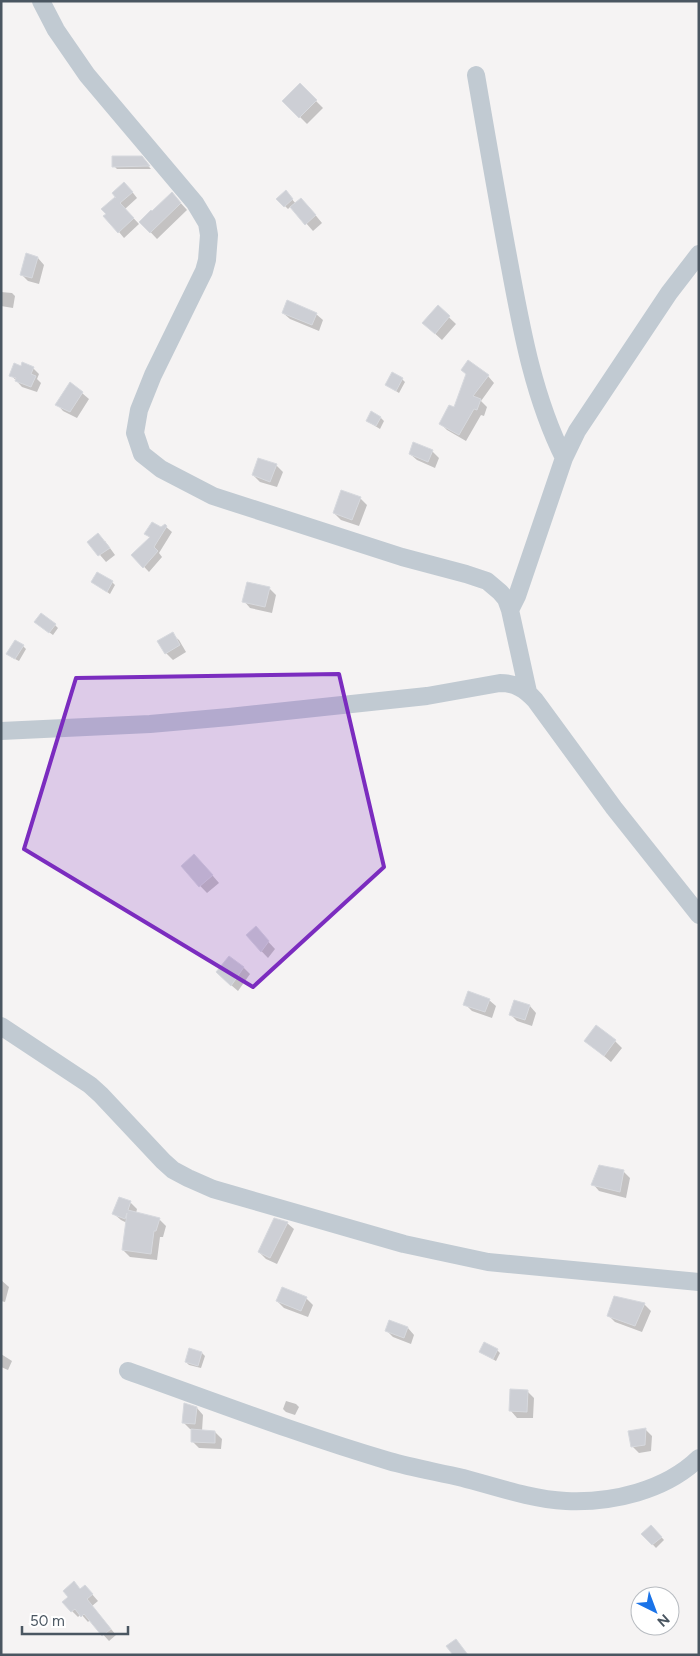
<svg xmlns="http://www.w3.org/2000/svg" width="700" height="1656" font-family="Figtree,sans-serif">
  <rect width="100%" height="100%" fill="#f5f3f3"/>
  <path fill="#0003" d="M300 85 323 108 307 124 284 101Z
    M144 161 151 169H117L114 166Z
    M130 189 137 198 125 209 139 224 124 238 119 232 108 214Z
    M286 192 296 204 308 206 322 223 313 231 291 206 288 209 278 199Z
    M178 200 187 210 157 239 141 222Z
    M38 258 44 265 39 284 28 281 21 274Z
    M1 292 12 293 15 296 13 308 1 306Z
    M438 307 456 324 442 340 431 330Z
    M283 313 316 314 323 320 319 331 290 319Z
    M21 367 33 368 39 374 37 379 41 383 37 392 22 387 11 375Z
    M488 376 494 383 481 401 487 407 484 416 481 415 466 441 447 430 441 424Z
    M402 379 405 382 399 393 386 385Z
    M82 393 89 399 77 418 63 411 57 404Z
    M381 418 384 421 380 429 367 421Z
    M432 451 439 458 435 468 417 460 410 454Z
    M276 465 283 472 277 487 260 482 253 475Z
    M360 498 367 505 359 526 341 520 334 513Z
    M165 526 172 532 159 553 162 557 149 572 133 555 151 539 146 534 162 529Z
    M105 541 115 555 106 562 89 542Z
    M92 582H112L115 585 110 594Z
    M269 588 276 595 272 613 250 608 244 601Z
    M39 625H55L58 628 53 635Z
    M172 634 179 640 186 652 173 660 166 653Z
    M23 646 26 649 19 661 11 657Z
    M201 862 219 883 207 893 182 867Z
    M262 935 275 949 268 958 247 936Z
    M243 967 250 974 238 991 224 979Z
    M489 1000 496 1006 492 1018 472 1011 465 1004Z
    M530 1006 536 1013 532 1026 517 1021 510 1014Z
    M586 1041H615L622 1048 611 1062Z
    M623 1171 630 1178 626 1198 599 1191 593 1184Z
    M130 1202 137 1209 136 1213 159 1219 166 1226 163 1237H160L157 1260 130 1257 123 1250 127 1223 121 1220 114 1214Z
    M287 1223 294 1229 277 1264 266 1259 259 1252Z
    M1 1280 9 1287 5 1302 1 1301Z
    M306 1298 313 1305 308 1317 284 1308 277 1301Z
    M644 1304 651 1311 642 1332 615 1322 609 1316Z
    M390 1321 408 1328 414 1335 411 1344 393 1337 386 1330Z
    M190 1349 202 1353 205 1356 201 1368 189 1365 186 1362Z
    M497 1350 500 1353 496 1361 480 1352Z
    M1 1354 12 1361 8 1370 1 1367Z
    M527 1391 534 1398 533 1418H517L511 1411Z
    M286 1401 296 1404 299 1407 295 1415 286 1412 283 1409Z
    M197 1408 203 1415 202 1431 215 1432 222 1439 221 1449 199 1448 192 1441 193 1429H190L183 1422Z
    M645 1429 652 1436 651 1451 639 1453 632 1446Z
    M651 1526 664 1540 656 1548 643 1534Z
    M81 1590 91 1593 98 1601 92 1606 116 1635 109 1641 90 1620 88 1622 81 1614 78 1617 72 1611Z"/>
  <path fill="#cdcfd5" stroke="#d7d9de" d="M300 83 317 100 299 118 282 101Z
    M112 156H142L150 166 112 167Z
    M124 182 133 192 120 203 134 218 118 233 103 216 106 214 101 209 115 197 116 198 112 193Z
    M286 190 293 199 284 207 276 199Z
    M172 192 181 203 150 233 139 222 151 210 152 211Z
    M301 198 316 215 305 225 290 207Z
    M26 253 38 257 32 278 20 275Z
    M287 300 317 313 312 325 282 313Z
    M438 305 450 316 435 334 422 323Z
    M468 360 489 375 473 396 481 399 477 410 474 409 459 435 439 424 449 405 454 407 466 374 461 370Z
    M22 362 34 367 31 374 36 376 31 387 15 381 16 378 9 376 14 363 21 366Z
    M392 372 403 378 396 391 385 385Z
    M70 382 83 392 70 412 55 405Z
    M371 411 381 417 376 426 366 421Z
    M413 442 433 450 428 462 409 454Z
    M258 458 277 464 270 482 252 475Z
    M341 490 361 497 352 520 333 513Z
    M152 522 161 527 165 524 167 526 154 547 158 551 143 568 131 555 150 537 144 534Z
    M98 533 110 548 98 556 87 542Z
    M97 572 113 581 107 592 91 582Z
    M247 582 270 587 265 607 242 602Z
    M41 613 56 624 49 633 34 622Z
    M173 632 180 645 165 654 157 641Z
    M15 640 24 645 15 659 6 654Z
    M194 854 213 875 199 887 181 866Z
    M256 926 269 941 261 952 246 935Z
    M229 956 244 967 231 986 216 972Z
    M468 991 490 999 485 1012 463 1005Z
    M514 1000 530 1005 525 1020 509 1015Z
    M596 1025 616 1040 604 1056 584 1041Z
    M599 1165 624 1170 620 1192 591 1185Z
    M119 1197 131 1201 128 1210 160 1218 156 1231H154L151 1254 122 1250 127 1213 125 1219 112 1214Z
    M274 1218 288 1222 270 1258 258 1252Z
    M282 1287 307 1297 301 1311 276 1301Z
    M614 1296 645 1303 635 1326 607 1316Z
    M389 1320 408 1327 404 1338 385 1331Z
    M484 1342 498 1349 493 1359 479 1352Z
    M189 1348 202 1352 198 1366 185 1362Z
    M510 1389 528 1390 527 1412 509 1411Z
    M184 1403 197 1407 195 1424 182 1423Z
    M646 1428 645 1445 631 1447 628 1431Z
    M191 1429 215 1431V1443L191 1442Z
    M651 1525 662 1537 652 1545 641 1534Z
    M74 1581 80 1589 85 1585 93 1594 87 1599 111 1629 102 1636 84 1614 81 1617 75 1609 71 1612 62 1602 68 1597 63 1591Z
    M456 1639 468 1655H453L446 1646Z"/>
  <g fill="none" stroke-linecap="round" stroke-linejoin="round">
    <path stroke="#c1cad2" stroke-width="18" d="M41 1 56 30 87 75 195 203 207 223 209 235 207 260 204 271 153 375 139 410 135 433 142 454 161 469 213 496 402 557 466 574 487 581 500 592 506 599 510 610 528 692
      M476 75C487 139 498 203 510 267 522 332 534 398 564 458
      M510 610 517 596 564 458 577 431 669 293 699 254
      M1 731 150 724 229 717 427 696 500 683C515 683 525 689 535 700L614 808 699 915
      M1 1026 90 1085 101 1095 163 1161 173 1170 188 1178 213 1189 404 1244 488 1262 699 1282
      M128 1371C215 1402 301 1435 389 1461 413 1468 438 1472 463 1478 497 1487 531 1499 566 1501 612 1503 665 1491 699 1458"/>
  </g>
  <path fill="#7b2cbf" fill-opacity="0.2" stroke="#7b2cbf" stroke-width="4" stroke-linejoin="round" d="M339 674 384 867 253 987 24 849 76 678Z"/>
  <rect width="700" height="1656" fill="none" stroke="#4a5661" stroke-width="5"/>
  <g transform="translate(655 1611) rotate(138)"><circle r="24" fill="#ffffff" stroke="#b7bbc0"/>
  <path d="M0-4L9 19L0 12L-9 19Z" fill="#1a73e8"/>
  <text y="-8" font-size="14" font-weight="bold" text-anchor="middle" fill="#4a5661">N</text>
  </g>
  <path d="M22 1626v8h106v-8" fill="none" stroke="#4a5661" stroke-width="2.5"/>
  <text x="30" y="1626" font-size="15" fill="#4a5661" stroke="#ffffff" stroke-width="4" paint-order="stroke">50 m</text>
</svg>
